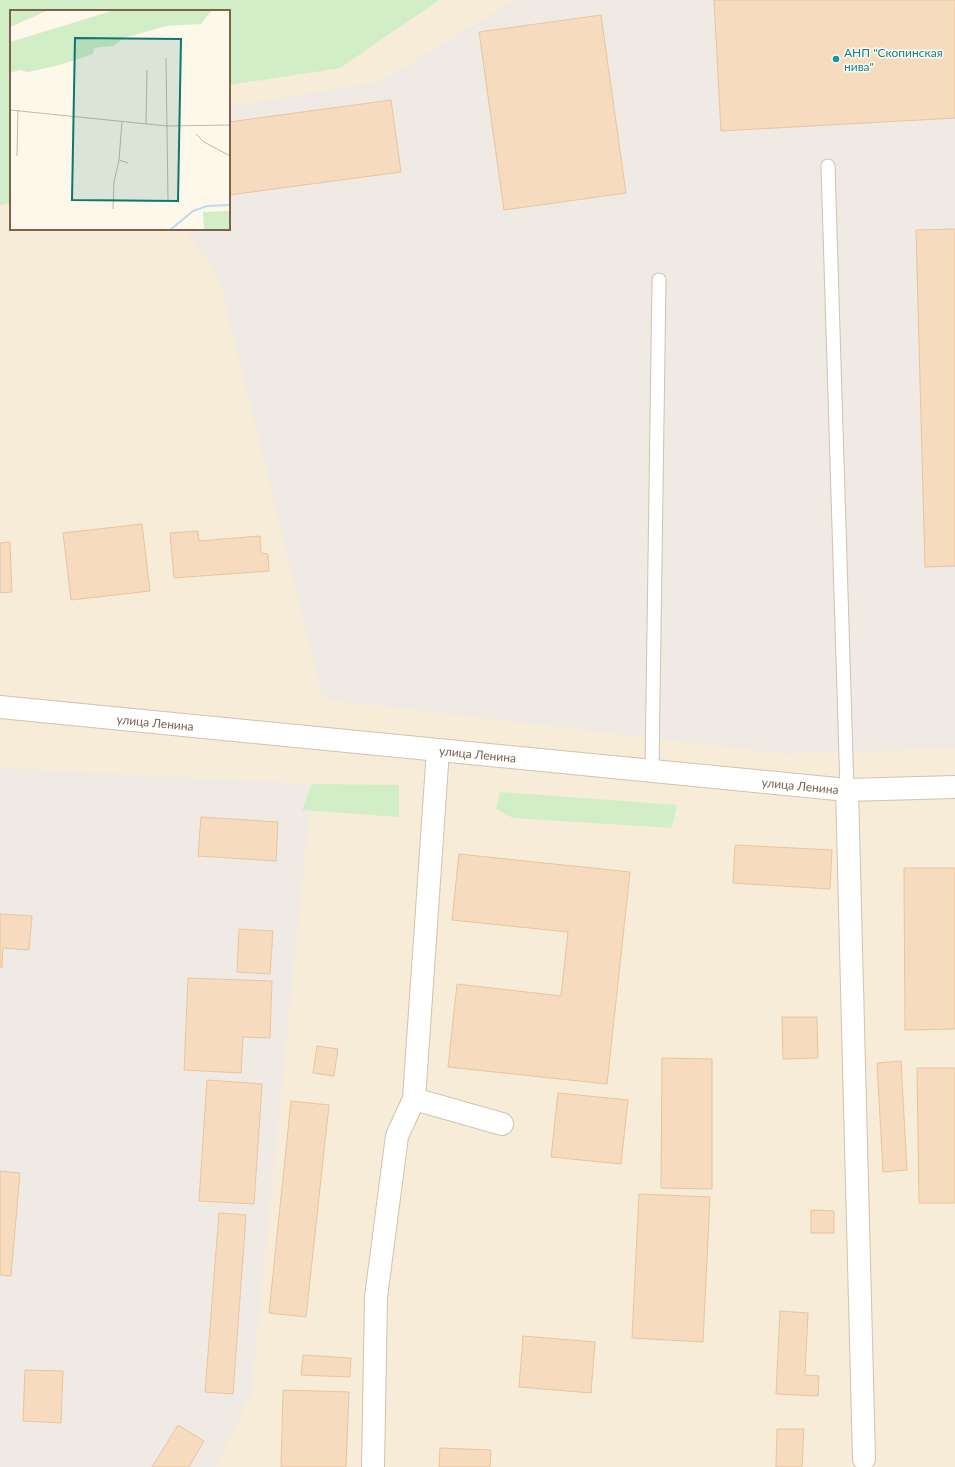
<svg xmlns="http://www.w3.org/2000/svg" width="955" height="1467" font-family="Lato,sans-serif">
  <rect width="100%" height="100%" fill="#fef8ea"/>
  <path fill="#f6ecd7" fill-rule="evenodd" d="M0 0H955V1467H0ZM11 11H229V229H11Z"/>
  <path fill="#efeae3" d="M525 0H955V748L786 754 323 699 219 278 184 229H229V107L381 81 508 4Z
    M0 768 312 784 251 1394 215 1467H0Z"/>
  <path fill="#d2eec6" d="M0 0H439L340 68 229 85V11H11V202L0 206Z
    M312 784 399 785V817L302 810Z
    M500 792 677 805 672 828 513 818 496 809Z"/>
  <path fill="#f6dbbf" stroke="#eac49e" d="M714 0H955V118L721 131Z
    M601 15 626 193 504 210 479 32Z
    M391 100 401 172 229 195V122Z
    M955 229V566L925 567 916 230Z
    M142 524 150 591 71 600 63 533Z
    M198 531 199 541 260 536 261 553 268 554 269 571 174 578 170 533Z
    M10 542 12 592 0 593V543Z
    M201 817 278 822 276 861 198 856Z
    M735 845 832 850 830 889 733 883Z
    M459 854 630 872 607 1084 448 1067 457 984 561 996 568 932 452 920Z
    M904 868H955V1029L905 1030Z
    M0 914 32 916 29 950 3 948 2 968 0 967Z
    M239 929 273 931 270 974 237 972Z
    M188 978 272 981 270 1038 243 1037 241 1073 184 1070Z
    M782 1017H817L818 1058 783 1059Z
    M317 1046 338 1049 334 1076 313 1073Z
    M662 1058 712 1059V1189L661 1188Z
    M901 1061 907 1170 883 1172 877 1063Z
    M917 1068H955V1203H919Z
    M207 1080 262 1084 254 1204 199 1201Z
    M558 1093 628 1100 621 1164 551 1157Z
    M291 1101 329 1105 306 1317 269 1313Z
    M0 1171 20 1173 11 1276 0 1275Z
    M639 1194 710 1197 703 1342 632 1338Z
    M811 1210 834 1211V1233H811Z
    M219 1213 246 1215 233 1394 205 1392Z
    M780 1311 808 1313 805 1375 819 1376 818 1396 776 1394Z
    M523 1336 595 1342 591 1393 519 1387Z
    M303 1355 351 1358 350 1377 301 1375Z
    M25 1370 63 1371 61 1423 23 1421Z
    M283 1390 349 1392 346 1467H281Z
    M178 1425 204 1441 189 1467H152Z
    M777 1429H804L802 1467H776Z
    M440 1448 491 1450 490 1467H439Z"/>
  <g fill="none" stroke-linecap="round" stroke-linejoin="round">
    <defs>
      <path id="service" d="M828 166 847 790
        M652 771 659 280"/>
      <path id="minor" d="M438 750 414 1099 502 1124
        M847 790 864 1459
        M373 1467 376 1297 397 1136 414 1099"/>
      <g id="tertiary">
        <path id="s1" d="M0 707 847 790 955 787"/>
      </g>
    </defs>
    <use href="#service" stroke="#d2c2ae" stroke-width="15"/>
    <use href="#minor" stroke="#d2c2ae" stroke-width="24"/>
    <use href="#tertiary" stroke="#d2c2ae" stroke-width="24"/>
    <use href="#service" stroke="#fff" stroke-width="13"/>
    <use href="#minor" stroke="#fff" stroke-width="22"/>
    <use href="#tertiary" stroke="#fff" stroke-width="22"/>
  </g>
  <circle fill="#0f9aa8" stroke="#fffbf2" stroke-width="1.5" cx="836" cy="59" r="4"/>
  <g text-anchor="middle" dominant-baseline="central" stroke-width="3" stroke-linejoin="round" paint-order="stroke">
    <g font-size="12" fill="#0d838f" stroke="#fffbf2" text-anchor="start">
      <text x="844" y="52">АНП "Скопинская<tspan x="844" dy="14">нива"</tspan></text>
    </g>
    <g font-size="12" fill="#7c624a" stroke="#fffbf2">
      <text stroke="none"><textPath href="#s1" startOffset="156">улица Ленина</textPath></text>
      <text stroke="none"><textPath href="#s1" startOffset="480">улица Ленина</textPath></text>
      <text stroke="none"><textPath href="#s1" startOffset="804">улица Ленина</textPath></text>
    </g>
  </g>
  <g transform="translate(10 10)">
    <rect width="220" height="220" fill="#fef8ea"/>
    <path d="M0 0H39L0 17ZM105 0H202L191 14 156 16 114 28 103 36 84 38 83 44 53 54 19 62 9 60 0 63V32ZM220 201V220H194L193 202Z" fill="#d2eec6"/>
    <path fill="none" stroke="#bcdeea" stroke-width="2" d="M160 220 183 201 197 196 220 195"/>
    <path fill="none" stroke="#c6b8a5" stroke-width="1" d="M156 48 158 190M0 100 157 116 220 115M112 111 109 150 118 153M136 114 137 60M186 124 194 132 220 146M7 146 8 100M103 199 104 172 109 150"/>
    <path fill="#0f766e" fill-opacity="0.15" stroke="#0f766e" stroke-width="2" d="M65 28 171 29 168 191 62 190Z"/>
    <rect width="220" height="220" fill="none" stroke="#7c624a" stroke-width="2"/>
  </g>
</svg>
